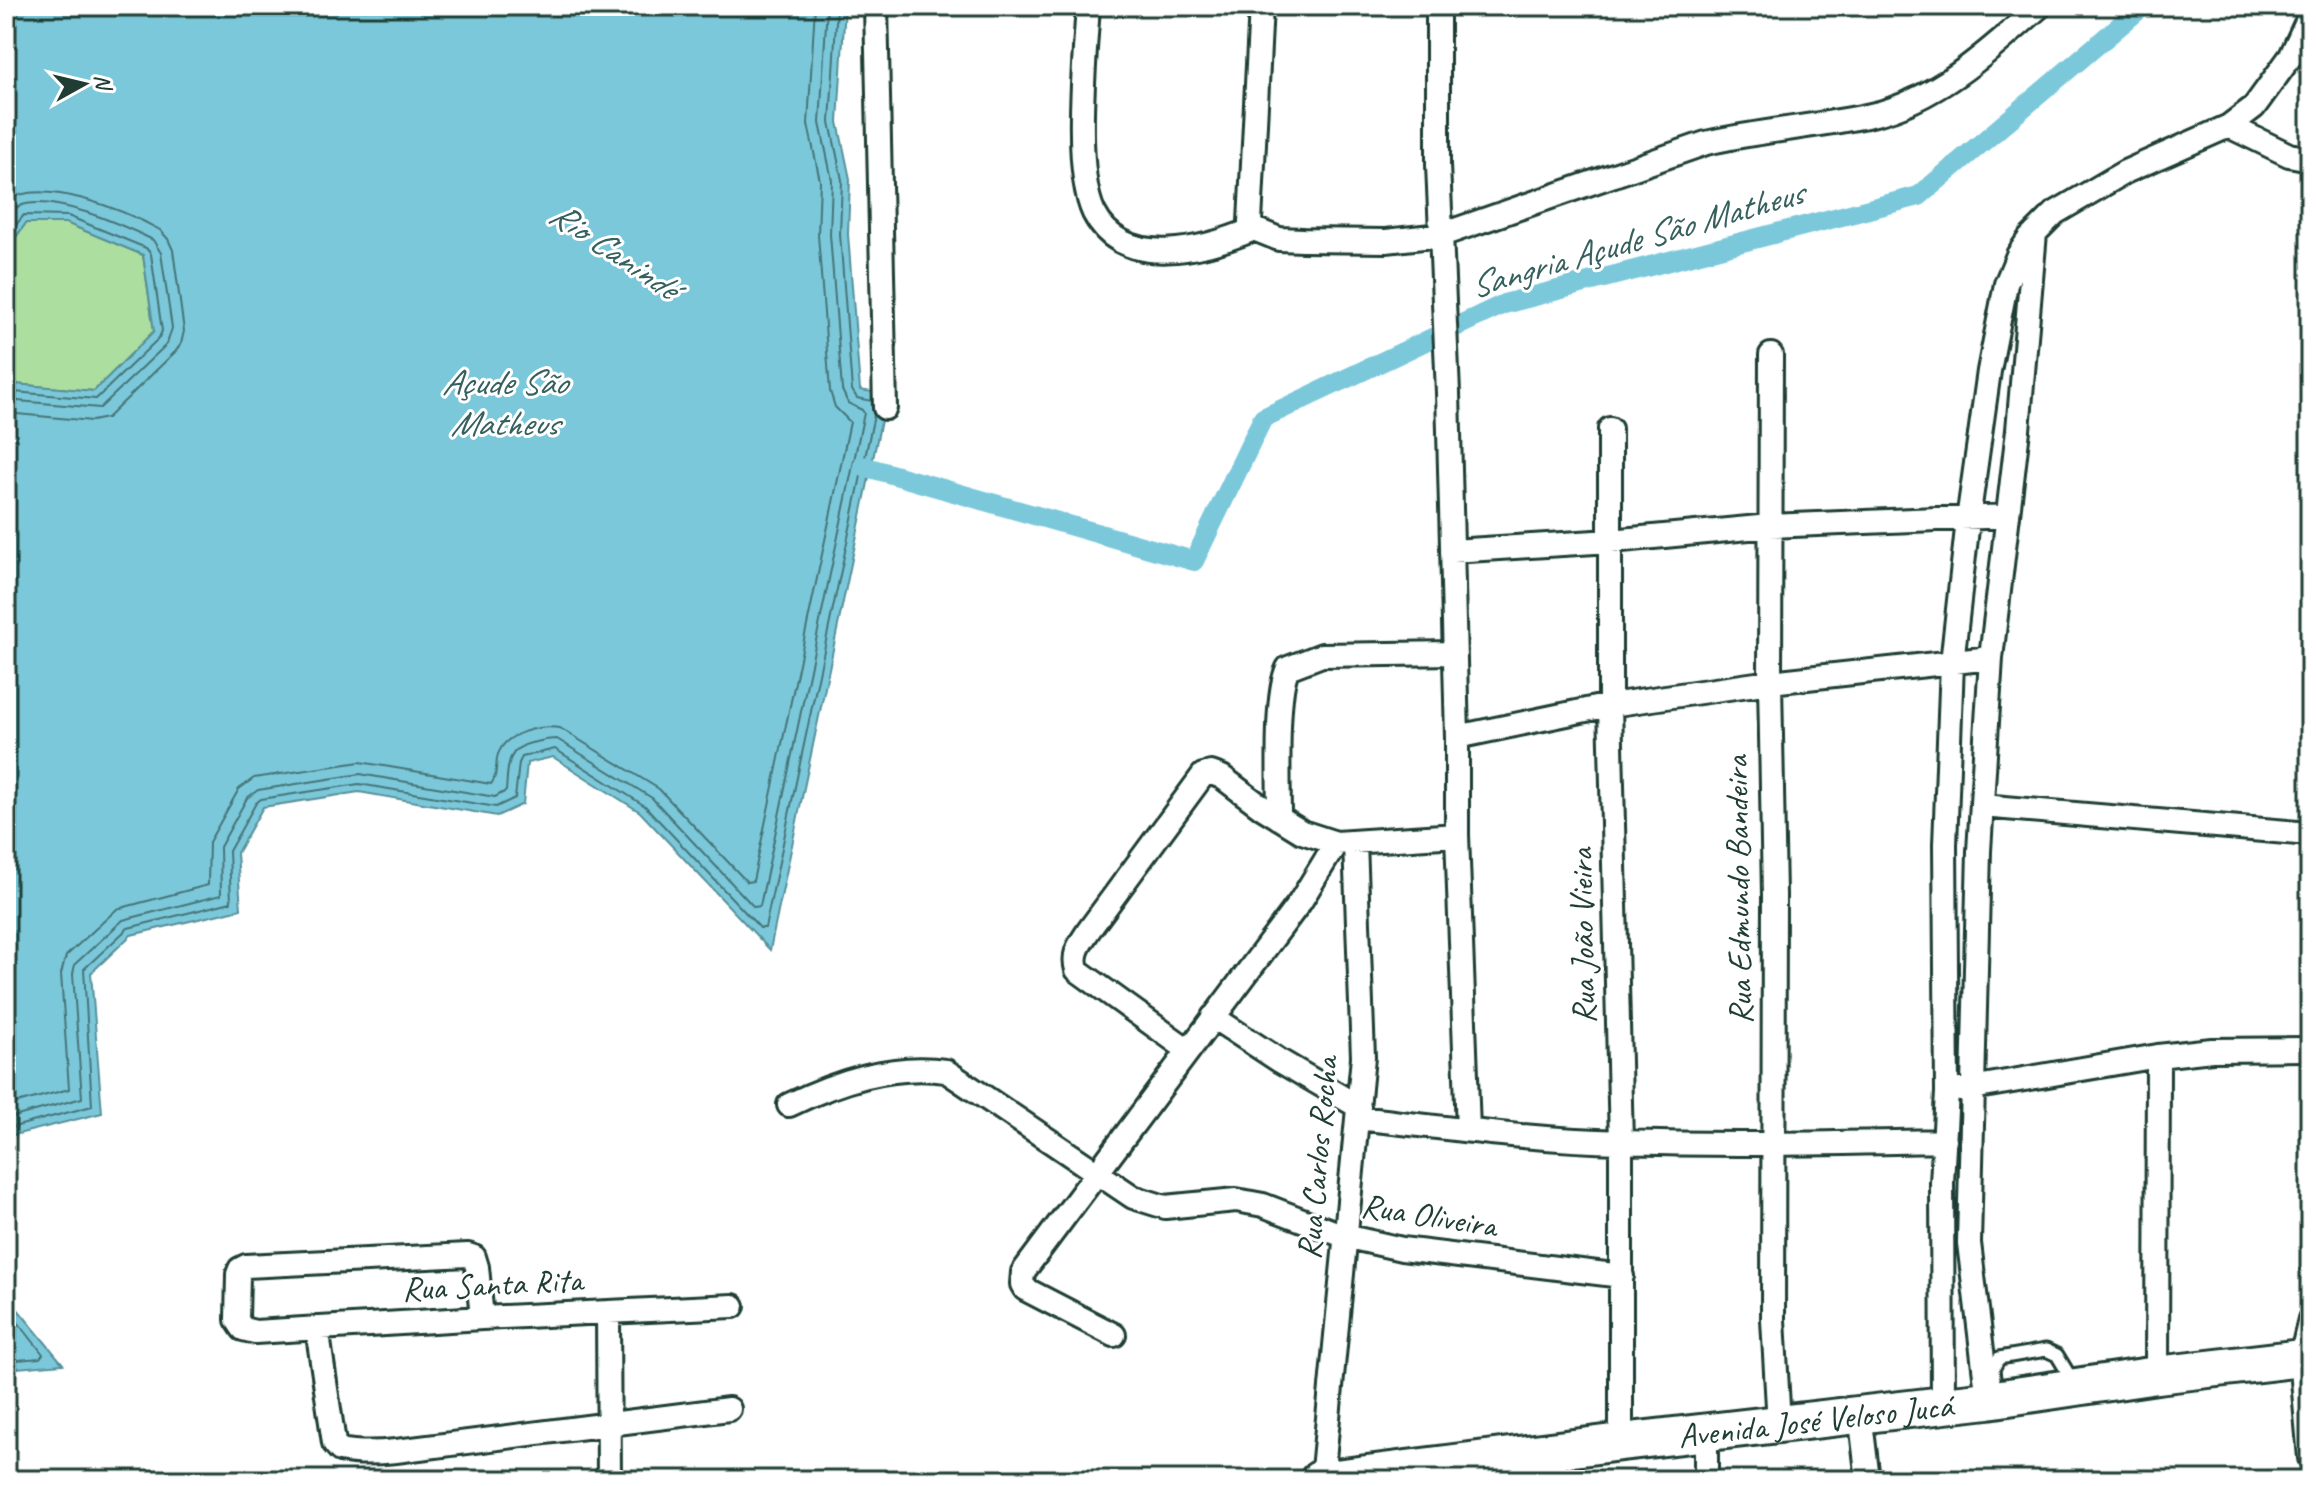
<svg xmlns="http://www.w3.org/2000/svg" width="2316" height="1486" font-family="Caveat,sans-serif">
  <rect width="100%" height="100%" fill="#fff"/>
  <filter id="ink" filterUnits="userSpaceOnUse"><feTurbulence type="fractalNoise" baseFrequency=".0125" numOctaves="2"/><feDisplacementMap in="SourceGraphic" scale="16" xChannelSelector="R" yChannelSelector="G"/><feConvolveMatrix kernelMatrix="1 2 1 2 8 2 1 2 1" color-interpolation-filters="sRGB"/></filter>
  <g filter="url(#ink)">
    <path fill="#abde9f" stroke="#658e6a" stroke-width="2" d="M26 223H66L143 255 154 331 94 391 14 384 6 378V251Z"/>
    <path fill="#7cc8db" stroke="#579098" stroke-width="2" d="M6 6H845L838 122 850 179 848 234 860 390 884 394 883 411 770 950 640 812 553 757 527 763 523 804 497 816 359 792 263 807 237 853 241 909 131 935 91 973 102 1113 6 1137V378L14 384 94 391 154 331 143 255 66 223H26L6 251Z
      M6 1295 63 1364 6 1369Z"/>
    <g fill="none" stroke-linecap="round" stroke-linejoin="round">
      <path stroke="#447577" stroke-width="2" d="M837 6 830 122 842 180 840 234 852 390 857 398 872 401
        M6 201C42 176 126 211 160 230L168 239 173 250 184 331 181 344 175 352 107 418 92 421 6 413
        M6 220C10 214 13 209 19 206 52 193 123 225 153 240L161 253 172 328 167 344 100 408 6 400
        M6 237 24 215 68 216 146 248 151 254 162 331 159 338 96 399 14 392 6 388
        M6 1106 69 1089 61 974 66 956 117 909 208 885 209 842 239 789 254 778 360 762 491 784C498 776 495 764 498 754 506 732 540 725 560 728L659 789 747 882 753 881 850 422 835 407 830 391 818 235 820 181 808 124 815 6
        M6 1119 82 1098 73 974 75 964 123 920 221 895 220 847 247 798 258 790 360 774 495 797 506 791C508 769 505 749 531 743 540 741 548 739 557 739L652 798 754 907 760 906 864 413 862 410 848 403 842 390 830 234 832 180 820 123 827 6
        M6 1129 92 1106 84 969 128 928 231 902 229 851 256 803 261 799 359 784 496 807 515 798 519 763 522 757 555 749 645 806 760 928H765L874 415
        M6 1307 43 1354 40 1358 6 1361"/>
      <path stroke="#7cc8db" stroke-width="20" d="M863 466 1194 561 1263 418 1504 304 1919 196 2143 6"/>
      <defs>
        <path id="lane" d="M1994 1378 1993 1369 1999 1358 2046 1350 2057 1355 2074 1383"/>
        <path id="street" d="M876 6 885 408
          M1088 6C1085 55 1073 170 1094 213 1124 272 1206 249 1254 229
          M1261 6 1250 222 1254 229 1279 239 1303 240 1386 241 1441 235 1706 143C1761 130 1816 127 1871 115 1936 101 1992 49 2040 6
          M1438 6V165L1448 393 1457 737V835L1468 1130
          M2229 126 2289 155 2310 159
          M1771 355 1770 682 1774 895 1773 1320 1779 1424
          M1610 429V705L1621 1142V1442
          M1452 551 1611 541 1770 526 2008 516
          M1457 737 1610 705 1770 682 1991 658
          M1982 806 2310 834
          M1279 818C1279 785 1275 693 1288 668L1322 655 1454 653
          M1213 1017 1280 1061 1359 1107
          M1188 1050 1077 970C1072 953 1080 944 1089 930L1203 775 1211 773 1222 777 1263 808 1302 832 1336 843 1457 835
          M1960 1090 2158 1056 2212 1050 2310 1049
          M789 1105C837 1082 892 1063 946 1071L1133 1197 1165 1207 1236 1200 1263 1205 1344 1236 1402 1249 1622 1276
          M1358 1118C1446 1128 1535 1140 1623 1142 1730 1146 1838 1143 1945 1141
          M608 1312 609 1480
          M482 1318 477 1267 474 1257 468 1255 246 1266 240 1269 238 1274 237 1320 243 1329 255 1332 482 1318 733 1306
          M2310 1319 2301 1358 2310 1458
          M317 1328 334 1443 340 1450C359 1454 377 1453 396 1451L729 1409
          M1114 1335 1025 1289 1022 1284 1023 1272 1300 902 1336 843
          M2157 1375 2158 1056
          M1988 1400 1969 1243 1979 851 1991 658 2018 430 2035 233
          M1943 1405 1942 1183 1947 1092 1945 845 1952 663 1968 520 1989 371 2006 284 2018 255 2029 239 2055 213 2125 172 2229 126 2254 107 2291 56 2310 15
          M1860 1413 1868 1480
          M1706 1433V1480
          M1553 1451 1556 1480
          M1322 1480 1363 1057 1355 843"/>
        <g id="primary">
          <path id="s1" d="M1319 1480 1621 1442 1988 1400 2157 1375 2310 1357"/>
        </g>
      </defs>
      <use href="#lane" stroke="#1f3d34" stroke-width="17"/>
      <use href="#street" stroke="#1f3d34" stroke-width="28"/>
      <use href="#primary" stroke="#1f3d34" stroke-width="42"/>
      <use href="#lane" stroke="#fff" stroke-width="11"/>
      <use href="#street" stroke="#fff" stroke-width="22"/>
      <use href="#primary" stroke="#fff" stroke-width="36"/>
    </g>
  </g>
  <g text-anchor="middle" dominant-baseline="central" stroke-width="6" stroke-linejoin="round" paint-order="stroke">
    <g font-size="34" fill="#1f3d34" stroke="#fff">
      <text transform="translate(1738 890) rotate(-91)">Rua Edmundo Bandeira</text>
      <text transform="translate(1582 936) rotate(-91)">Rua João Vieira</text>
      <text transform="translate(1317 1158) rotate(-85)">Rua Carlos Rocha</text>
      <text transform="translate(1429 1215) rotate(9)">Rua Oliveira</text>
      <text transform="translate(492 1284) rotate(-3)">Rua Santa Rita</text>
      <text stroke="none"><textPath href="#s1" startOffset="500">Avenida José Veloso Jucá</textPath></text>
    </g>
    <g font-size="36" font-style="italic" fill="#36605e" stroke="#fff">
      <text transform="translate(1636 239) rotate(-16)">Sangria Açude São Matheus</text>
      <text transform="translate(614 250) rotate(34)">Rio Canindé</text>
      <text x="504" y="382">Açude São<tspan x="504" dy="41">Matheus</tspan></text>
    </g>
  </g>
  <rect width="2316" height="1486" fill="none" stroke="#fff" stroke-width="32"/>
  <rect x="16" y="16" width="2284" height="1454" fill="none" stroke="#1f3d34" stroke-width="3" filter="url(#ink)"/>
  <g transform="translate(84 84) rotate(82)" stroke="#ffffff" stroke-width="6" paint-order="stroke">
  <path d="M0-6L14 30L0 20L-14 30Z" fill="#1f3d34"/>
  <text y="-12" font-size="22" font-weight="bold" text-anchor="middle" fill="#1f3d34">N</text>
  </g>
</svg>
